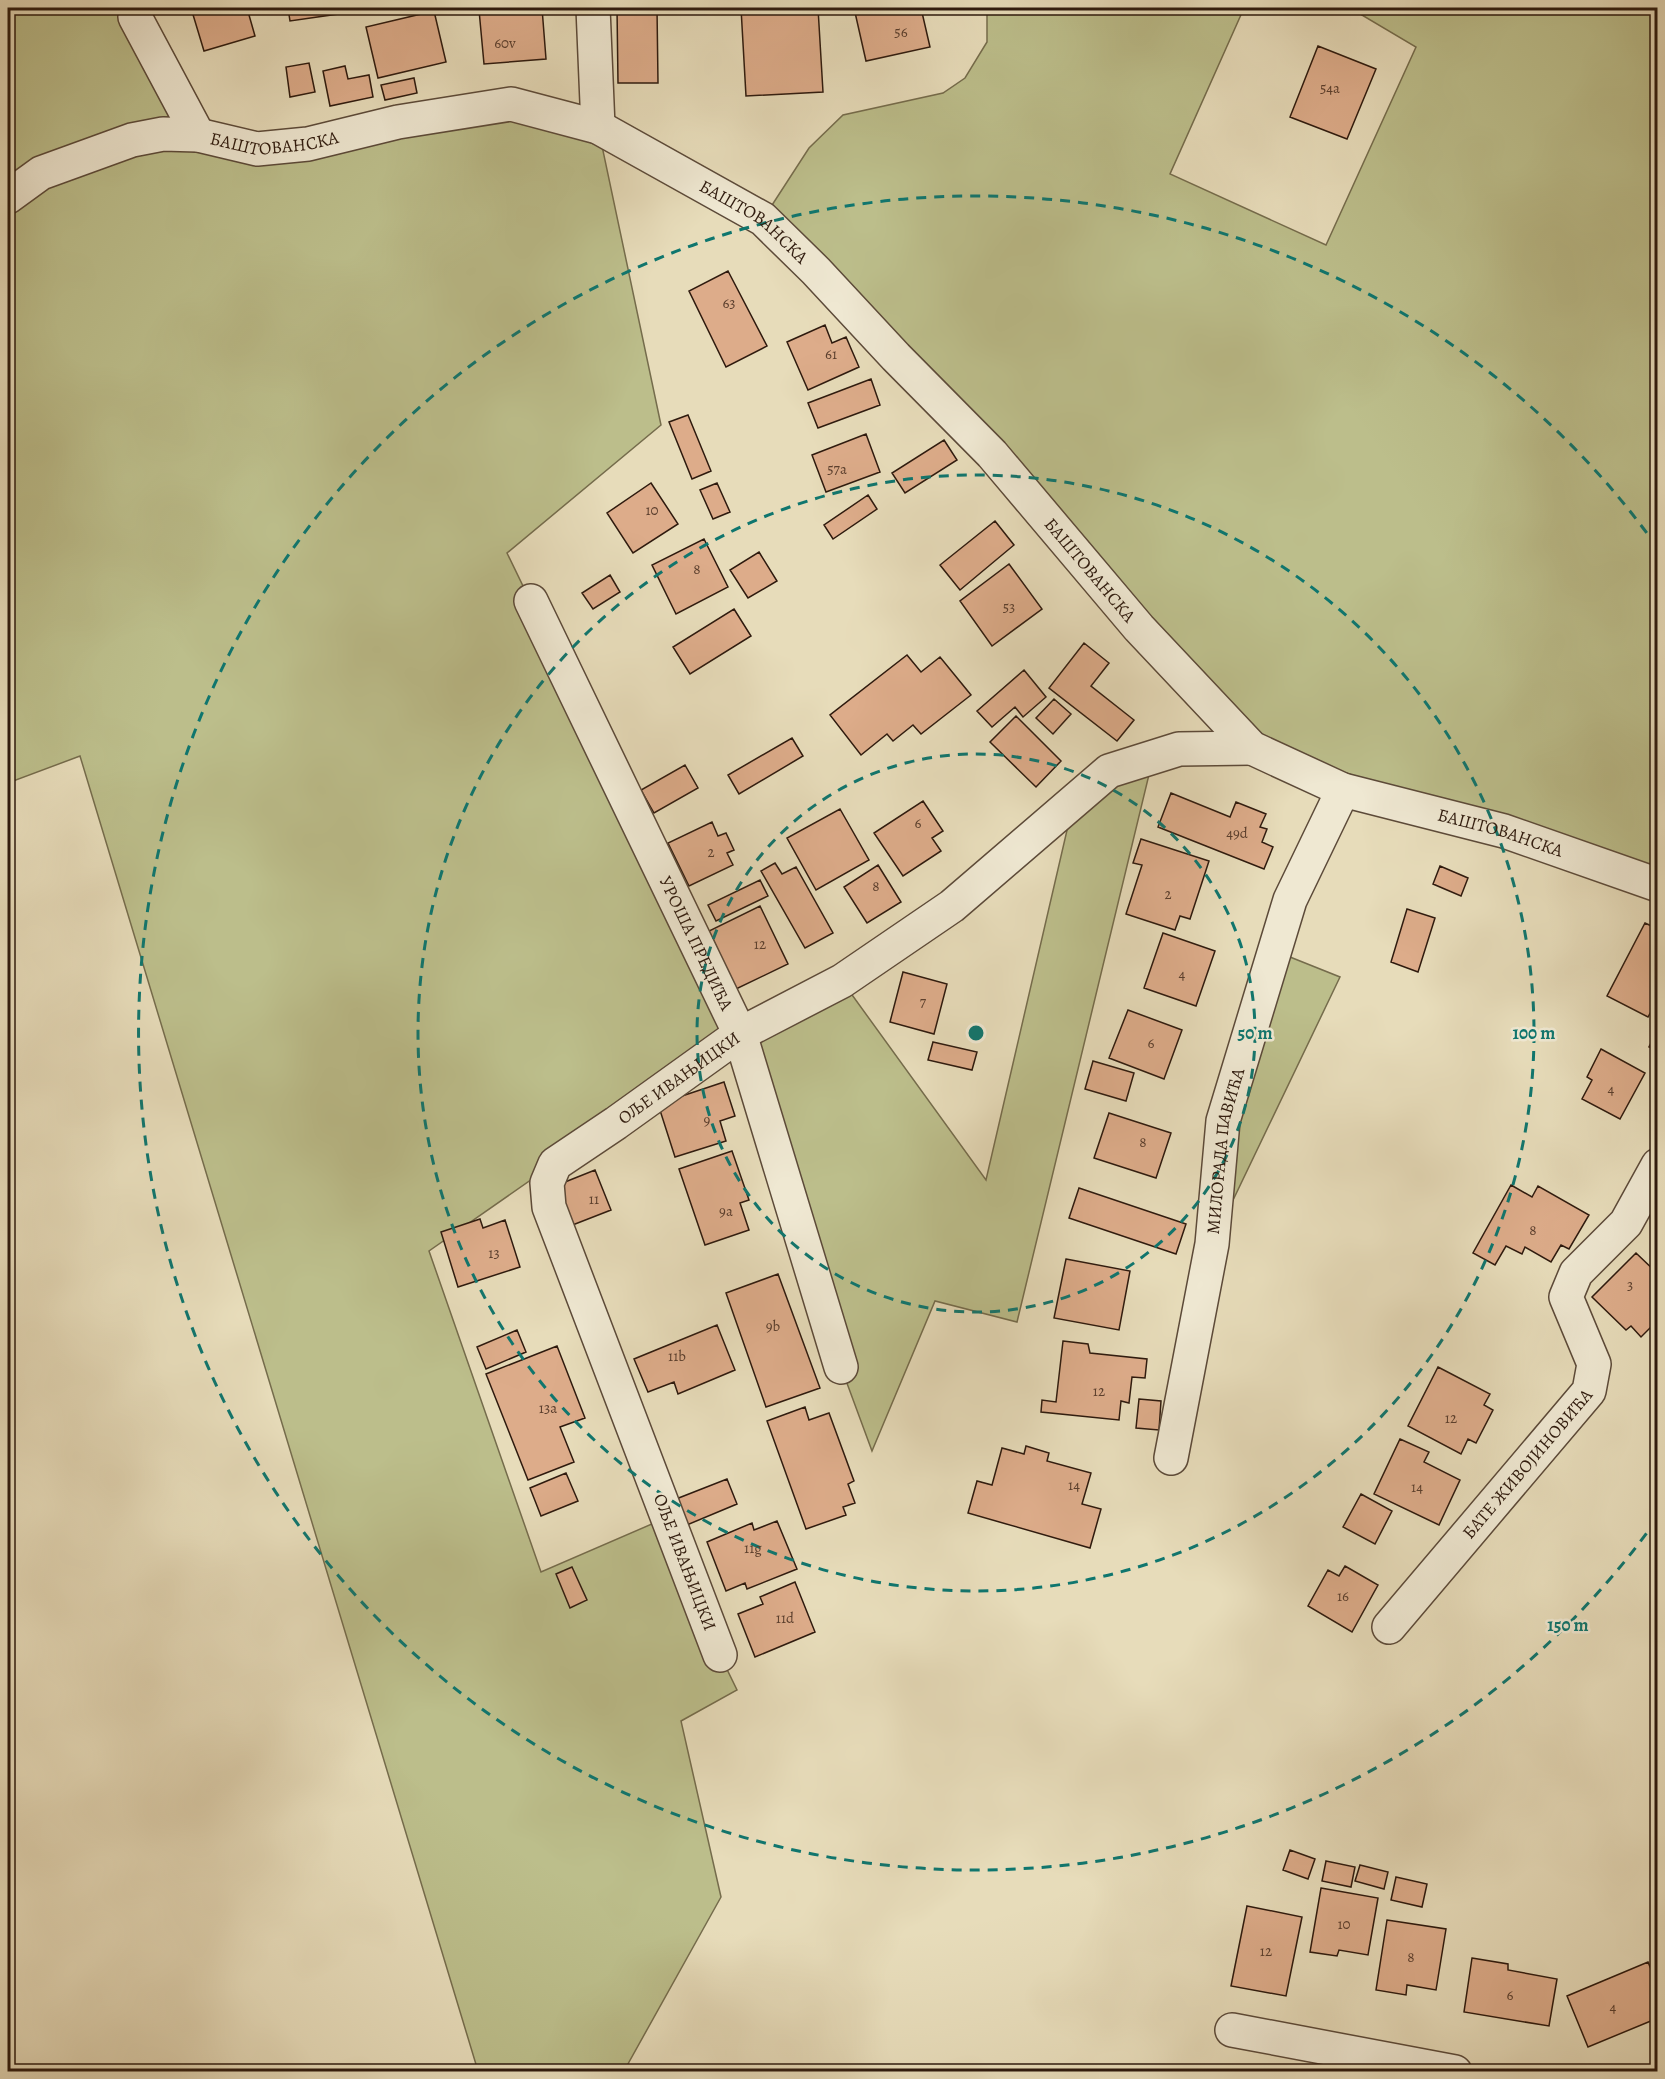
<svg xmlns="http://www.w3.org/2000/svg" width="1665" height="2079" font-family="Alegreya,serif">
  <rect width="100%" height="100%" fill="#e7dcba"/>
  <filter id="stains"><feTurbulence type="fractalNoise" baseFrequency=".00333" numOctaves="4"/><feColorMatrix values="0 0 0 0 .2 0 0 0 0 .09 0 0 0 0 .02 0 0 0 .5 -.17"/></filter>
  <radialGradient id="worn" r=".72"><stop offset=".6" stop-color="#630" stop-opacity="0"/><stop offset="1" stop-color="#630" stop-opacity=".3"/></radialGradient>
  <path fill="#bcbe8b" stroke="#756c4c" stroke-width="1.5" d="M8 8H129L198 135 257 149 511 104 598 127 661 425 507 553 740 1034 842 981 986 1180 1074 800 1153 758 1017 1322 935 1301 872 1451 841 1367 740 1034 429 1251 541 1572 668 1517 720 1655 737 1690 681 1721 721 1897 624 2071H478L80 756 8 783Z
    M987 8H1244L1170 174 1326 245 1416 47 1350 8H1657V885L1252 748 763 219 809 148 843 115 943 93 965 78 987 42Z
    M1275 951 1340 977 1212 1244Z"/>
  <path fill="#ddac8a" stroke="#2e1a0e" stroke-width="1.5" d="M191 8H247L255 36 204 51Z
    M288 8H337L338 14 290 21Z
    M514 8H542L546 59 484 64 479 10Z
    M617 8H657L658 83H618Z
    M741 8H818L823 92 746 96Z
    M854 8H921L930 47 866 61Z
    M434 11 446 62 378 78 366 27Z
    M1318 46 1376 69 1347 139 1290 117Z
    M309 63 315 92 290 97 286 67Z
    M345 66 348 79 369 75 373 97 330 106 323 71Z
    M414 78 417 93 385 100 381 85Z
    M728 271 767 346 726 367 689 291Z
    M825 325 832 343 846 337 859 367 808 390 787 342Z
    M871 379 880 405 818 428 808 403Z
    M688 415 711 471 692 479 669 422Z
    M866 434 880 472 826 492 812 455Z
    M944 440 957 460 905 493 892 473Z
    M651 483 678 524 633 553 607 513Z
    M717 483 730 512 713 519 700 490Z
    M868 495 877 509 833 539 824 525Z
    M995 521 1014 545 960 590 940 565Z
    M704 539 728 587 676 614 652 565Z
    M759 552 777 581 748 598 730 570Z
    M1009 564 1042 609 992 646 960 601Z
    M610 575 620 592 593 609 582 593Z
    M734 609 751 636 690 674 673 647Z
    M1084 643 1109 663 1091 686 1134 720 1117 741 1049 688Z
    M907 655 921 672 940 657 971 695 921 734 913 725 893 741 887 734 861 755 830 715Z
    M1024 670 1046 697 1023 717 1015 707 992 727 977 711Z
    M1054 699 1071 714 1053 734 1036 718Z
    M1016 716 1061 761 1036 787 990 742Z
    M792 738 803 756 739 794 728 775Z
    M685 765 698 788 654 813 641 790Z
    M1171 793 1230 817 1236 802 1266 814 1260 827 1267 829 1262 842 1273 847 1264 869 1158 827Z
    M923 801 943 831 932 838 941 851 903 876 874 833Z
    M840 809 869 860 816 890 787 838Z
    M712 822 718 836 726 833 734 850 727 853 733 865 689 886 668 843Z
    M1141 839 1209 861 1190 919 1180 916 1175 930 1126 914 1142 865 1133 863Z
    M775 863 782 874 796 867 833 933 805 948 761 871Z
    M878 865 901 902 867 923 844 887Z
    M1440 866 1468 878 1461 896 1433 884Z
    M760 880 768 896 716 921 708 905Z
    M760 906 788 964 736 989 709 931Z
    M1407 909 1435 918 1418 972 1391 962Z
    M1645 923 1658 929V999L1648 1017 1607 996Z
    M1163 933 1215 951 1196 1006 1144 988Z
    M903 972 947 984 934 1034 890 1022Z
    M1128 1010 1182 1030 1164 1079 1109 1058Z
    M1658 1029V1051L1649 1047Z
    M933 1042 977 1052 972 1070 928 1060Z
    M1601 1049 1645 1073 1620 1119 1582 1099 1592 1080 1587 1077Z
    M1093 1061 1134 1073 1126 1101 1085 1089Z
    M724 1082 735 1116 720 1121 726 1141 675 1157 658 1104Z
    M1109 1113 1171 1133 1156 1178 1094 1158Z
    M732 1151 749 1200 740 1203 749 1230 705 1245 679 1169Z
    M595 1170 611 1210 570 1226 555 1186Z
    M1511 1185 1532 1197 1538 1186 1589 1215 1569 1249 1561 1245 1551 1262 1525 1247 1522 1254 1506 1246 1495 1265 1473 1253Z
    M1079 1188 1186 1224 1176 1254 1069 1218Z
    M480 1219 483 1228 505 1220 520 1267 458 1287 441 1232Z
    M1636 1253 1658 1274V1320L1641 1337 1631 1326 1626 1330 1592 1297Z
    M1066 1259 1130 1271 1119 1330 1054 1318Z
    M778 1274 820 1388 766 1407 726 1293Z
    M717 1325 735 1370 678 1394 674 1382 648 1392 634 1359Z
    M517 1330 526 1352 486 1369 477 1347Z
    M1063 1341 1088 1344 1090 1353 1147 1359 1145 1378 1132 1377 1129 1403 1121 1401 1119 1420 1041 1412 1042 1400 1056 1402Z
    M557 1346 585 1418 560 1427 574 1462 528 1480 486 1374Z
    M1438 1367 1490 1394 1484 1405 1493 1410 1476 1443 1468 1439 1461 1454 1408 1426Z
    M1139 1399 1161 1401 1159 1430 1136 1428Z
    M805 1407 809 1420 829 1413 854 1481 848 1484 855 1503 843 1507 846 1515 806 1529 767 1421Z
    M1400 1439 1429 1452 1424 1462 1460 1480 1439 1525 1374 1494Z
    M1026 1446 1049 1453 1047 1461 1091 1473 1082 1504 1101 1509 1090 1548 968 1513 977 1481 992 1485 1002 1448 1024 1454Z
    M566 1473 578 1501 541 1516 530 1488Z
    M727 1479 737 1504 682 1527 671 1501Z
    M1361 1494 1392 1511 1375 1544 1343 1527Z
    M777 1521 797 1569 747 1589 745 1583 726 1591 707 1542 752 1523 754 1530Z
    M1345 1566 1378 1585 1352 1632 1308 1606 1328 1570 1339 1576Z
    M572 1567 587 1600 570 1608 556 1574Z
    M795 1582 815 1632 755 1657 738 1614 763 1604 760 1597Z
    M1290 1850 1315 1859 1308 1879 1283 1870Z
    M1326 1861 1355 1867 1351 1887 1322 1881Z
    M1360 1865 1388 1872 1384 1889 1355 1881Z
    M1396 1877 1427 1884 1422 1907 1391 1900Z
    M1321 1888 1378 1898 1368 1955 1339 1950 1337 1956 1310 1952Z
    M1247 1906 1302 1917 1286 1996 1231 1986Z
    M1387 1920 1446 1929 1436 1990 1407 1985 1406 1995 1376 1990Z
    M1472 1958 1508 1964V1970L1557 1979 1549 2026 1464 2012Z
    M1648 1962 1658 1986V1998L1652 2001 1658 2018 1588 2047 1567 1996Z"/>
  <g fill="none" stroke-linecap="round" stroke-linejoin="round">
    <defs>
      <g id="minor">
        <path d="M137 8 135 17 198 135"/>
        <path d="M593 8 598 127"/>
        <path id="s1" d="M8 197 41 173 132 140 163 134 198 135 257 149 308 144 398 122 511 104 598 127 763 219 816 271 896 357 992 454 1139 628 1252 748 1343 790 1504 831 1658 885"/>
        <path id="s2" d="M531 601 740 1034 841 1367"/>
        <path id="s3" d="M1171 1458 1212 1244 1223 1121 1290 900 1343 790"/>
        <path id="s4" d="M1389 1627 1589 1391 1594 1364 1566 1297 1576 1273 1626 1223 1658 1165"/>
        <path id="s5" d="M720 1655 549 1207 547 1183 555 1164 616 1123 740 1034 842 981 952 906 1109 771 1179 749 1252 748"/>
        <path d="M1232 2030 1455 2072"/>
      </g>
    </defs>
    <use href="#minor" stroke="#5c4a39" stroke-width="36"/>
    <use href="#minor" stroke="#efe8d2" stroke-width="33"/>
  </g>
  <g fill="none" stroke="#0f766e" stroke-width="3" stroke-dasharray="10 8">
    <circle cx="976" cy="1033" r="279"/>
    <circle cx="976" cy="1033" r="558"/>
    <path d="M1657 1519A837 837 0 1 1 1657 547"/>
  </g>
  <g text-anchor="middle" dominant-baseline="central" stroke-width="5" stroke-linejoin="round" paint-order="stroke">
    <g font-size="15" fill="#5a3e2d">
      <text x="901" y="32">56</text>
      <text x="505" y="43">60v</text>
      <text x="1330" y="88">54a</text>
      <text x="729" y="303">63</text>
      <text x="831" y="354">61</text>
      <text x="837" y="469">57a</text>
      <text x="652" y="510">10</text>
      <text x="697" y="569">8</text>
      <text x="1009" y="607">53</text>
      <text x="918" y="823">6</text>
      <text x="1237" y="833">49d</text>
      <text x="711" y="852">2</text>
      <text x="876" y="886">8</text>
      <text x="1168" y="894">2</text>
      <text x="760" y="944">12</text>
      <text x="1182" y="974">4</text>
      <text x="923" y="1002">7</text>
      <text x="1151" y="1043">6</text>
      <text x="1611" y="1089">4</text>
      <text x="707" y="1120">9</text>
      <text x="1143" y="1142">8</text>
      <text x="594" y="1199">11</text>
      <text x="726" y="1211">9a</text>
      <text x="1533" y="1230">8</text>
      <text x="494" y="1253">13</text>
      <text x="1630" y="1285">3</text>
      <text x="773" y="1326">9b</text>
      <text x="677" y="1356">11b</text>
      <text x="1099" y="1391">12</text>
      <text x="548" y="1408">13a</text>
      <text x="1451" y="1418">12</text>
      <text x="1074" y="1485">14</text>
      <text x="1417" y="1487">14</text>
      <text x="753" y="1548">11g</text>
      <text x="1343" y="1596">16</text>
      <text x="785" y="1618">11d</text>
      <text x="1344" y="1924">10</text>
      <text x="1266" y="1951">12</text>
      <text x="1411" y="1957">8</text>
      <text x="1510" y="1995">6</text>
      <text x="1613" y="2007">4</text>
    </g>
    <g font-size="18" fill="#2e1a0e" stroke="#efe8d2">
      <text stroke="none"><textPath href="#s1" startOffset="282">БАШТОВАНСКА</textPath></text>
      <text stroke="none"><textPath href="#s1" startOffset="796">БАШТОВАНСКА</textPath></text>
      <text stroke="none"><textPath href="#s1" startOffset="1282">БАШТОВАНСКА</textPath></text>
      <text stroke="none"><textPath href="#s1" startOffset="1786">БАШТОВАНСКА</textPath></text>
      <text stroke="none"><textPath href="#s2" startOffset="380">УРОША ПРЕДИЋА</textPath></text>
      <text stroke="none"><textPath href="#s5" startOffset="675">ОЉЕ ИВАЊИЦКИ</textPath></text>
      <text stroke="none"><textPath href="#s3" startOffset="312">МИЛОРАДА ПАВИЋА</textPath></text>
      <text stroke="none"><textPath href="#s4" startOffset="214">БАТЕ ЖИВОЈИНОВИЋА</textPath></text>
      <text transform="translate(685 1562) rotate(69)">ОЉЕ ИВАЊИЦКИ</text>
    </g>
  </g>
  <circle cx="976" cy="1033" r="9" fill="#0f766e" stroke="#efe8d2" stroke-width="3"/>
  <g font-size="18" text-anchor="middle" font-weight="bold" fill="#0f766e" stroke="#efe8d2" stroke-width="5" stroke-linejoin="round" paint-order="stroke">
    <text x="1255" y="1039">50 m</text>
    <text x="1534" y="1039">100 m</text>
    <text x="1568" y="1631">150 m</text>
  </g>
  <rect width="1665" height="2079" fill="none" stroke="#e7dcba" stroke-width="30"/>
  <rect x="9" y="9" width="1647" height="2061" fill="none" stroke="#2e1a0e" stroke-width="3"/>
  <rect x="15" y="15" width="1635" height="2049" fill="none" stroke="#2e1a0e" stroke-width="1.5"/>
  <rect width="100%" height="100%" filter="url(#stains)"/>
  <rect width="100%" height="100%" fill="url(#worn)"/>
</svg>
